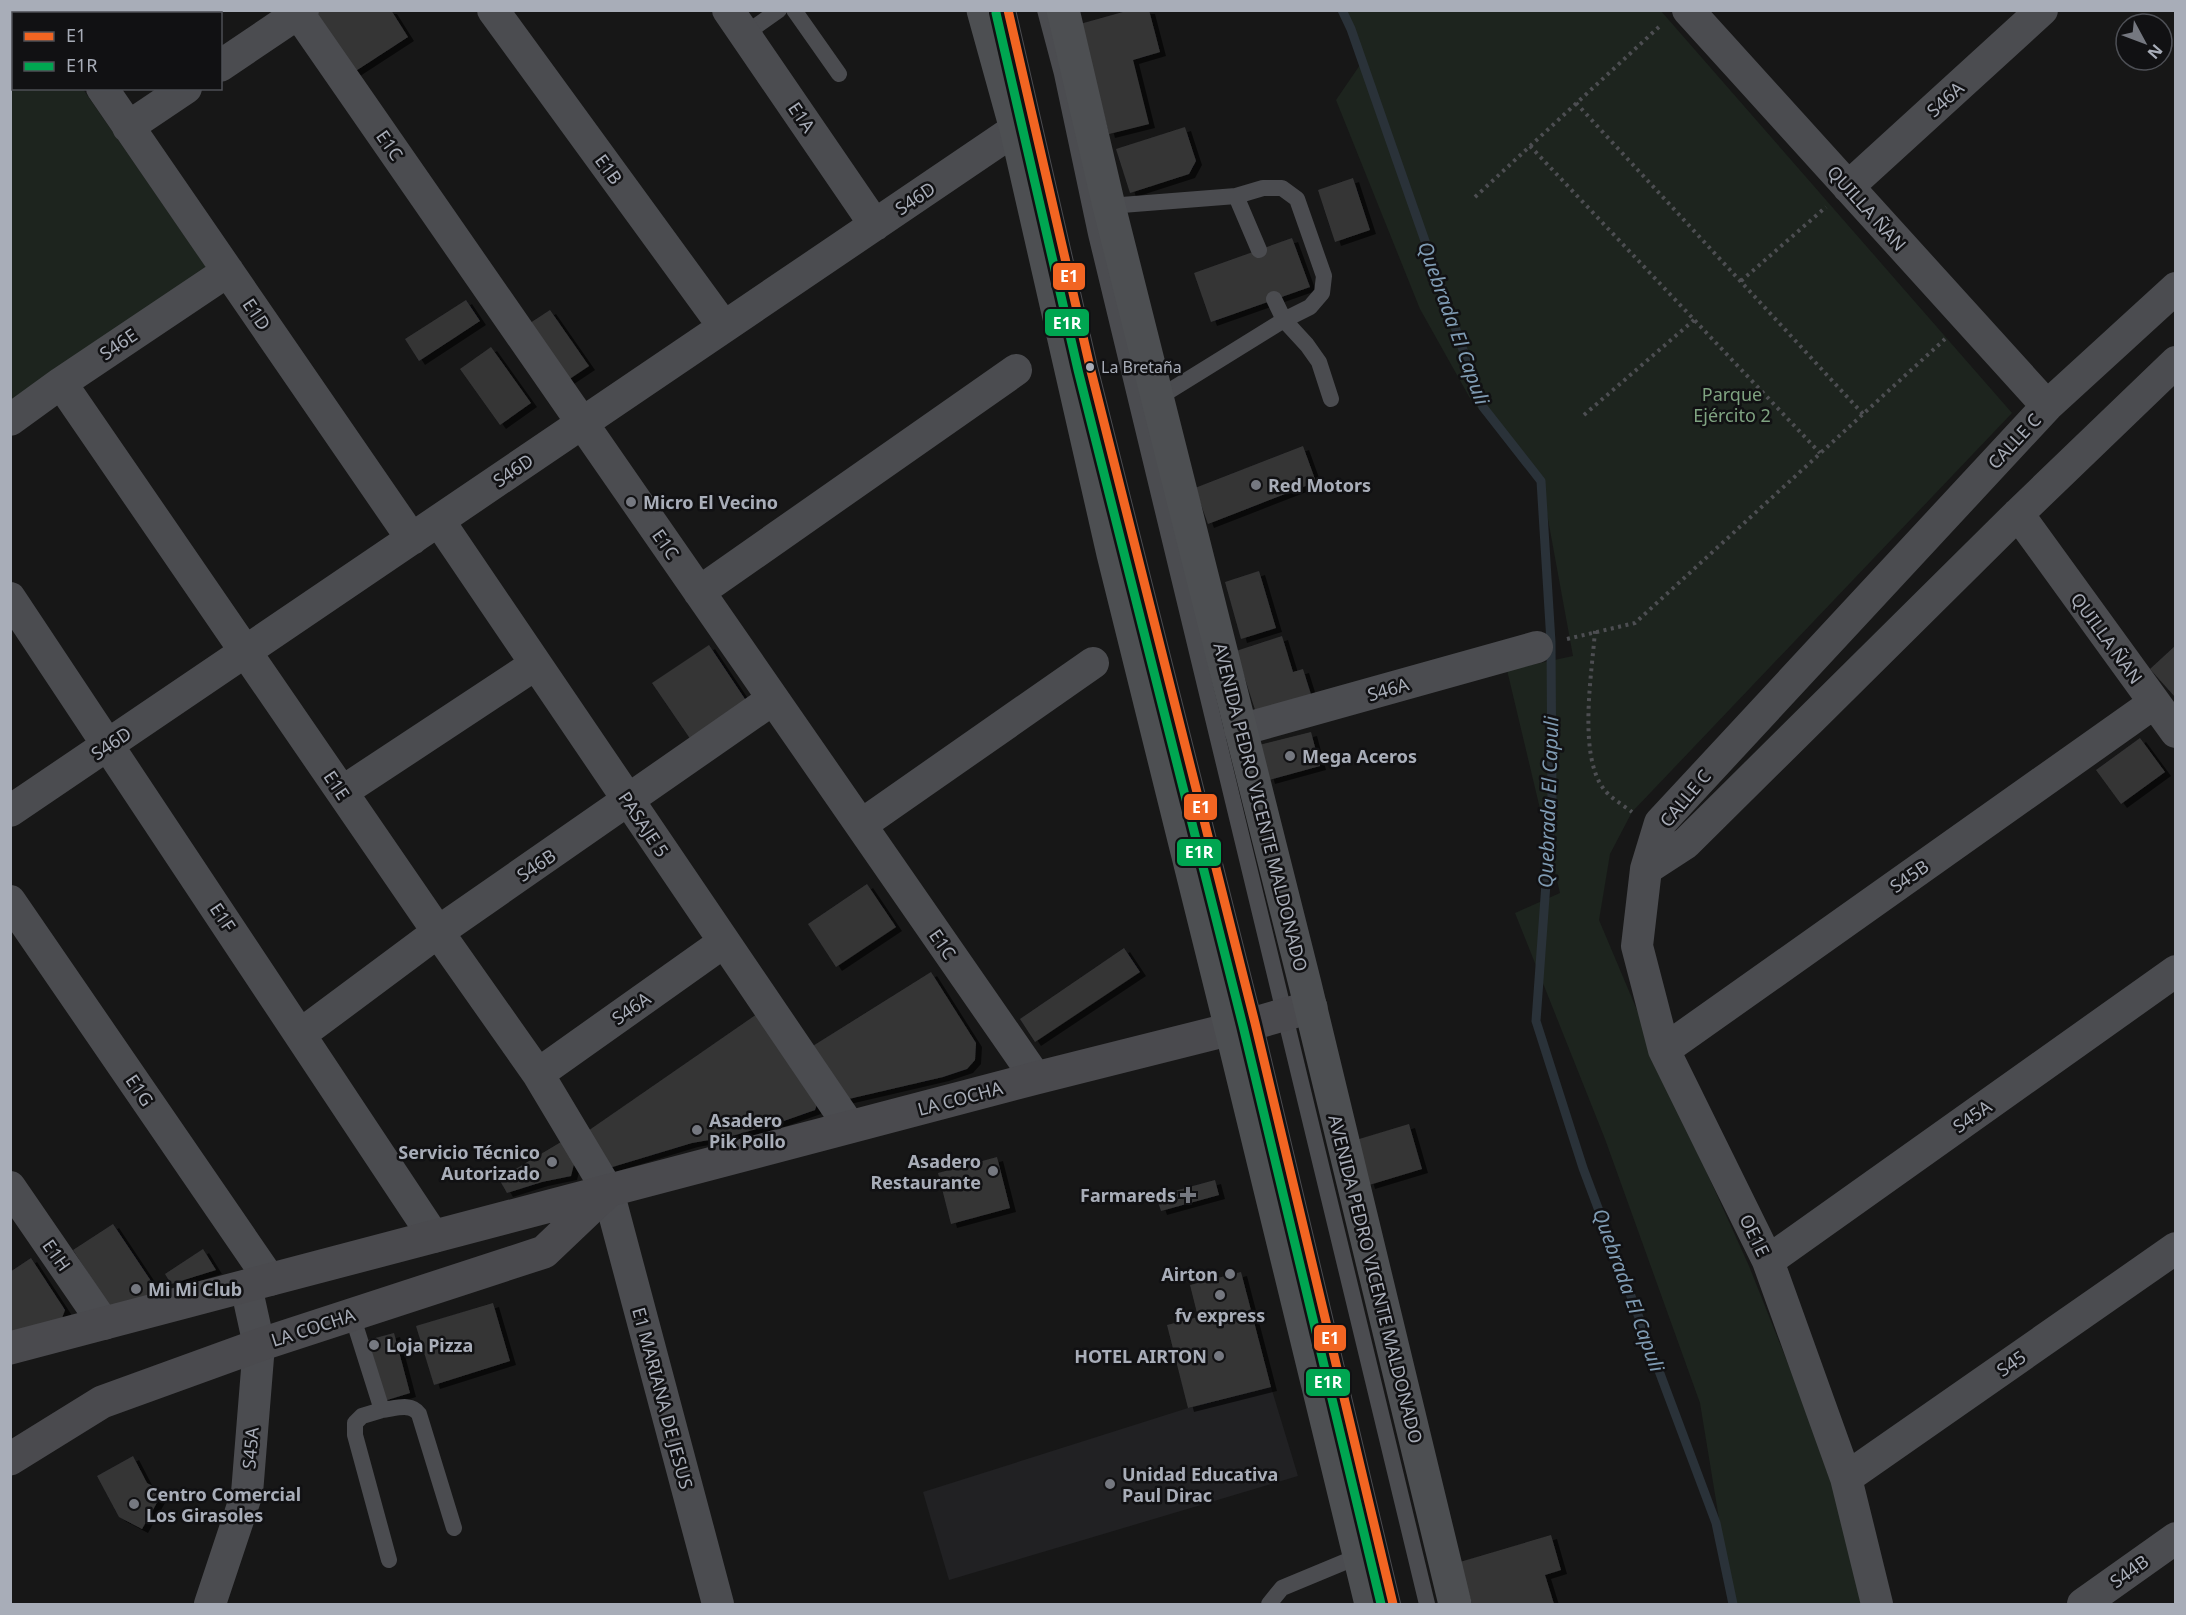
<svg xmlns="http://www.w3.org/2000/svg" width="2186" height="1615" font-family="'Noto Sans',sans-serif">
  <defs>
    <filter id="shadow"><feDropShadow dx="6" dy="4" stdDeviation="0" flood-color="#0009"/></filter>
  </defs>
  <rect width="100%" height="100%" fill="#171717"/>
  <path fill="#212123" d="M1271 1387 1298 1476 949 1580 923 1492 1188 1408Z"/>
  <path fill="#1d241e" d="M29 10 31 13 14 14V88L83 89 207 268 11 404 10 11Z
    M1339 11H1661L2012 413 1632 812 1610 854 1599 920 1688 1131 1749 1266 1834 1479 1861 1604H1733L1700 1403 1605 1139 1515 913 1560 893 1507 670 1573 656 1541 481 1471 400 1420 309 1336 100 1362 62Z"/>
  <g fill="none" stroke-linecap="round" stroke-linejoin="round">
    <path stroke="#2a3239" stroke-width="9" d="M1342 10 1351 29 1483 407 1541 481 1551 642 1552 801 1536 1021 1583 1168 1716 1523 1733 1604"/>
  </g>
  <path fill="#353536" filter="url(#shadow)" d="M316 10H391L408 37 348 76 314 23Z
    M1130 10H1149L1160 52 1133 60 1149 124 1109 134 1080 24Z
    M1185 127 1196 161 1189 174 1130 193 1116 149Z
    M1353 178 1370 230 1335 242 1318 190Z
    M1292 238 1310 287 1211 322 1194 273Z
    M466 300 480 321 419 361 405 339Z
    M550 310 589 366 562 384 524 327Z
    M491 347 531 403 500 425 460 369Z
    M1303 446 1316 482 1208 524 1195 488Z
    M1259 571 1276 628 1241 639 1225 582Z
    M1282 636 1293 672 1303 669 1314 704 1259 722 1236 651Z
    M709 645 747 702 691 740 652 683Z
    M2175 646V697L2150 669Z
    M1311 732 1320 766 1269 780 1259 745Z
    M2140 738 2165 772 2121 804 2096 770Z
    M867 884 896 927 836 967 808 924Z
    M1124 948 1140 972 1035 1042 1020 1019Z
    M931 972 976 1043 975 1060 967 1069 943 1077 840 1101 808 1049Z
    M757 1014 818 1101 815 1110 781 1122 732 1136 692 1143 609 1168 585 1133Z
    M1409 1124 1422 1169 1369 1185 1356 1140Z
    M561 1142 574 1164 571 1176 542 1182 507 1193 499 1179Z
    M997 1157 1010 1208 951 1224 938 1173Z
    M1215 1180 1219 1195 1161 1211 1156 1196Z
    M113 1224 159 1293 110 1307 73 1250Z
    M203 1249 216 1270 171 1284 165 1274Z
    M31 1258 65 1310 62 1318 10 1333V1272Z
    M1241 1272 1271 1387 1188 1408 1167 1325 1198 1317 1190 1285Z
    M493 1303 510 1361 434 1385 416 1326Z
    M394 1333 410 1393 384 1401 368 1340Z
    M133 1456 147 1483 163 1492 142 1529 119 1517 97 1476Z
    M1551 1535 1561 1570 1545 1575 1554 1604H1472L1460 1562Z"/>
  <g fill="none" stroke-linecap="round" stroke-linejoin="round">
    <path stroke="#4d4e52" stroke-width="4" stroke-dasharray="3 4.5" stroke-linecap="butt" d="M1576 103 1863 414
      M1530 146 1820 453
      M1475 197 1661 25
      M1741 281 1826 207
      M1584 415 1694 320
      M1595 631C1592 673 1578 753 1603 788 1609 797 1623 805 1632 812
      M1567 639 1635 623 1945 339"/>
    <path stroke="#4b4c50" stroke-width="16" d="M794 10 839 74
      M1008 10 1090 367 1255 1023 1393 1604
      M1045 10 1062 74 1096 234 1427 1604
      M745 34 779 10
      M1236 196 1263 188H1282L1297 199 1324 276 1322 293 1310 307 1284 320 1307 345 1319 362 1331 399
      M1109 206 1236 196 1259 250
      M1158 398 1284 320 1274 299
      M352 1315 382 1410C394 1409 411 1402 419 1414L454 1528
      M382 1410 362 1416 355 1423V1435L389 1560
      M1269 1604 1282 1588 1359 1556"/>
    <path stroke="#4b4c50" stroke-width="32" d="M48 10 50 14
      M296 10 1036 1078
      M493 10 724 327
      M728 10 875 225
      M1688 10 2047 406
      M220 66 303 10
      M102 88 412 539
      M128 127 186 88
      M1848 187 2042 10
      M61 383 438 932 538 1074 608 1191 718 1604
      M10 420 61 383 228 271
      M2018 514 2176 732
      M439 521 850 1127
      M699 592 1016 370
      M10 598 434 1237
      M1240 730 1537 647
      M342 792 536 664
      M10 811 1016 129
      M861 825 1093 663
      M1646 869 1686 843 2018 514 2176 362
      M10 901 270 1280
      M301 1034 438 932 773 699
      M1664 1050 2154 703
      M538 1074 724 942
      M10 1187 104 1324
      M1768 1261 2176 971
      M1846 1478 2176 1248
      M210 1604 247 1493 259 1345 246 1286
      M1877 1604 1846 1478 1768 1261 1664 1050 1637 946 1646 869 1660 823 2047 406 2176 288
      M2083 1604 2176 1538"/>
    <path stroke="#4a4a4e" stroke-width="33" d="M10 1348 1036 1078 1255 1023 1311 1007
      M10 1459 102 1402 259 1345 544 1252 605 1194"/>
    <path stroke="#4d4f52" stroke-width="33" d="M983 10 1016 129 1113 554 1231 1029 1371 1604
      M1063 10 1109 206 1305 984 1455 1604"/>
    <defs>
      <path id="bus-1" d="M1008 10 1090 367 1255 1023 1393 1604"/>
      <path id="bus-2" d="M996 13 1078 370 1243 1026 1381 1604"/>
    </defs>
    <use href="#bus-1" stroke="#111113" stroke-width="14"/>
    <use href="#bus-2" stroke="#111113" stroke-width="14"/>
    <use href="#bus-1" stroke="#f26522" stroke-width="9"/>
    <use href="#bus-2" stroke="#00a651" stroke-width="9"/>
  </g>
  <circle fill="#a8adb8" stroke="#111113" stroke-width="2" cx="1090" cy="367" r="5"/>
  <g fill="#757880" stroke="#111113" stroke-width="2">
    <circle cx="1256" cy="485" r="6"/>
    <circle cx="631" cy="502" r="6"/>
    <circle cx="1290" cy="756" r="6"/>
    <circle cx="697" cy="1130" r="6"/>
    <circle cx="552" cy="1162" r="6"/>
    <circle cx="993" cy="1171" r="6"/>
    <path d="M1185 1186h6v6h6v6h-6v6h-6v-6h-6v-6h6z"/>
    <circle cx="1230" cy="1274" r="6"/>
    <circle cx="136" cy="1289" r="6"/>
    <circle cx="1220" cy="1295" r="6"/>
    <circle cx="374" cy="1345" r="6"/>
    <circle cx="1219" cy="1356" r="6"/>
    <circle cx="1110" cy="1484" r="6"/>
    <circle cx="134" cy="1504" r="6"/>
  </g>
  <g text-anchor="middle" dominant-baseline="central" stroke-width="5" stroke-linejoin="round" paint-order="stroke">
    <g font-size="16" fill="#a8adb8" stroke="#111113" text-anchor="start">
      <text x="1101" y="367">La Bretaña</text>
    </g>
    <g font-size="18" fill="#a8adb8" stroke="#111113">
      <text transform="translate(1945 99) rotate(-42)">S46A</text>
      <text transform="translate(802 117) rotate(56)">E1A</text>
      <text transform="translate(390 145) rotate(55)">E1C</text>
      <text transform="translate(609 169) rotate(54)">E1B</text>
      <text transform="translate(915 198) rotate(-34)">S46D</text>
      <text transform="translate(1867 208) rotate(48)">QUILLA ÑAN</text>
      <text transform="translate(257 314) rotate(56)">E1D</text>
      <text transform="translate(118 344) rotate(-34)">S46E</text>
      <text transform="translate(2014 441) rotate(-47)">CALLE C</text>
      <text transform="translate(513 470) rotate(-34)">S46D</text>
      <text transform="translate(666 544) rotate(55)">E1C</text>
      <text transform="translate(2107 638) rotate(54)">QUILLA ÑAN</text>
      <text transform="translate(1388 689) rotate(-16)">S46A</text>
      <text transform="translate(111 743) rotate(-34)">S46D</text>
      <text transform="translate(337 785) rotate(56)">E1E</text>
      <text transform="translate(1685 798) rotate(-50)">CALLE C</text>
      <text transform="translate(1261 807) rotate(76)">AVENIDA PEDRO VICENTE MALDONADO</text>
      <text transform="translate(644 824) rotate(56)">PASAJE 5</text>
      <text transform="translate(536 865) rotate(-34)">S46B</text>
      <text transform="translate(1909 876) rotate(-35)">S45B</text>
      <text transform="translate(223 917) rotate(56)">E1F</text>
      <text transform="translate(943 944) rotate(55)">E1C</text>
      <text transform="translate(631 1008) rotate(-35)">S46A</text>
      <text transform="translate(140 1090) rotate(56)">E1G</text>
      <text transform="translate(960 1098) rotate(-15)">LA COCHA</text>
      <text transform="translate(1972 1116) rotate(-35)">S45A</text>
      <text transform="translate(1755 1235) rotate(64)">OE1E</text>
      <text transform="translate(57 1255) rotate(55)">E1H</text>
      <text transform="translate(1376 1279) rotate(76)">AVENIDA PEDRO VICENTE MALDONADO</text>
      <text transform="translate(313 1327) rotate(-18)">LA COCHA</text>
      <text transform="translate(2011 1363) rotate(-35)">S45</text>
      <text transform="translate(663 1398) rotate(75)">E1 MARIANA DE JESUS</text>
      <text transform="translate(250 1448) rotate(-85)">S45A</text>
      <text transform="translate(2129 1571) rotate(-36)">S44B</text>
    </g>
    <g font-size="18" fill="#7fa381" stroke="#111113">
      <text x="1732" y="394">Parque<tspan x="1732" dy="21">Ejército 2</tspan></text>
    </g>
    <g font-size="18" font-weight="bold" fill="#a8adb8" stroke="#111113" text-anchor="start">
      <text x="1268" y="485">Red Motors</text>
      <text x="643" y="502">Micro El Vecino</text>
      <text x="1302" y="756">Mega Aceros</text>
      <text x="709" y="1120">Asadero<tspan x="709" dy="21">Pik Pollo</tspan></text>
      <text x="540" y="1152" text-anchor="end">Servicio Técnico<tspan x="540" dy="21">Autorizado</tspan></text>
      <text x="981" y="1161" text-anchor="end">Asadero<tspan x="981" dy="21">Restaurante</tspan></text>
      <text x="1176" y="1195" text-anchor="end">Farmareds</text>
      <text x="1218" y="1274" text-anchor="end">Airton</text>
      <text x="148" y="1289">Mi Mi Club</text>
      <text x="1220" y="1315" text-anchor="middle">fv express</text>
      <text x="386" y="1345">Loja Pizza</text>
      <text x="1207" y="1356" text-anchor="end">HOTEL AIRTON</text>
      <text x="1122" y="1474">Unidad Educativa<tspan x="1122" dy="21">Paul Dirac</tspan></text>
      <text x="146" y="1494">Centro Comercial<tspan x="146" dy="21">Los Girasoles</tspan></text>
    </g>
    <g font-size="20" font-style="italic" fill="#7f9bb3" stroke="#111113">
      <text transform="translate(1454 323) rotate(70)">Quebrada El Capuli</text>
      <text transform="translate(1548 802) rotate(-88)">Quebrada El Capuli</text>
      <text transform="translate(1629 1290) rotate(70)">Quebrada El Capuli</text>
    </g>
  </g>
  <g stroke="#111113" stroke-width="2">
    <rect x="1052" y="262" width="34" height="29" rx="6" fill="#f26522"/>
    <rect x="1044" y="308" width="46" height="29" rx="6" fill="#00a651"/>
    <rect x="1183" y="793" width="35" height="28" rx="6" fill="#f26522"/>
    <rect x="1176" y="838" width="46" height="29" rx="6" fill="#00a651"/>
    <rect x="1313" y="1324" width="34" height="28" rx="6" fill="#f26522"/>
    <rect x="1305" y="1368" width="46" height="29" rx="6" fill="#00a651"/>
  </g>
  <g font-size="16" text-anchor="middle" font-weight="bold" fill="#fff">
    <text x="1069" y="282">E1</text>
    <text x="1067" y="329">E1R</text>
    <text x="1201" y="813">E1</text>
    <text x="1199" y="858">E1R</text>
    <text x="1330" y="1344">E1</text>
    <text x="1328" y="1388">E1R</text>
  </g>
  <rect width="2186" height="1615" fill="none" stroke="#a8adb8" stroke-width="24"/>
  <rect x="12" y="12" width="210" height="78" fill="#111113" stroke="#4d4f55" stroke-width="1.5"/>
  <rect x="24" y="32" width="30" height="9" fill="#f26522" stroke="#4d4f55" stroke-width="1.5"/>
  <text x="66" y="42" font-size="18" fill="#a8adb8">E1</text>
  <rect x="24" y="62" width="30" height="9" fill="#00a651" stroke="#4d4f55" stroke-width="1.5"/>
  <text x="66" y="72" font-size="18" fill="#a8adb8">E1R</text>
  <g transform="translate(2144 42) rotate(131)"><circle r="28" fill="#111113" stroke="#4d4f55" stroke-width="1.5"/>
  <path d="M0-4.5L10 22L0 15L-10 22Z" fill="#757880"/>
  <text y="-9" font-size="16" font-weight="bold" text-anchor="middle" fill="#a8adb8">N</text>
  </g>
</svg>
